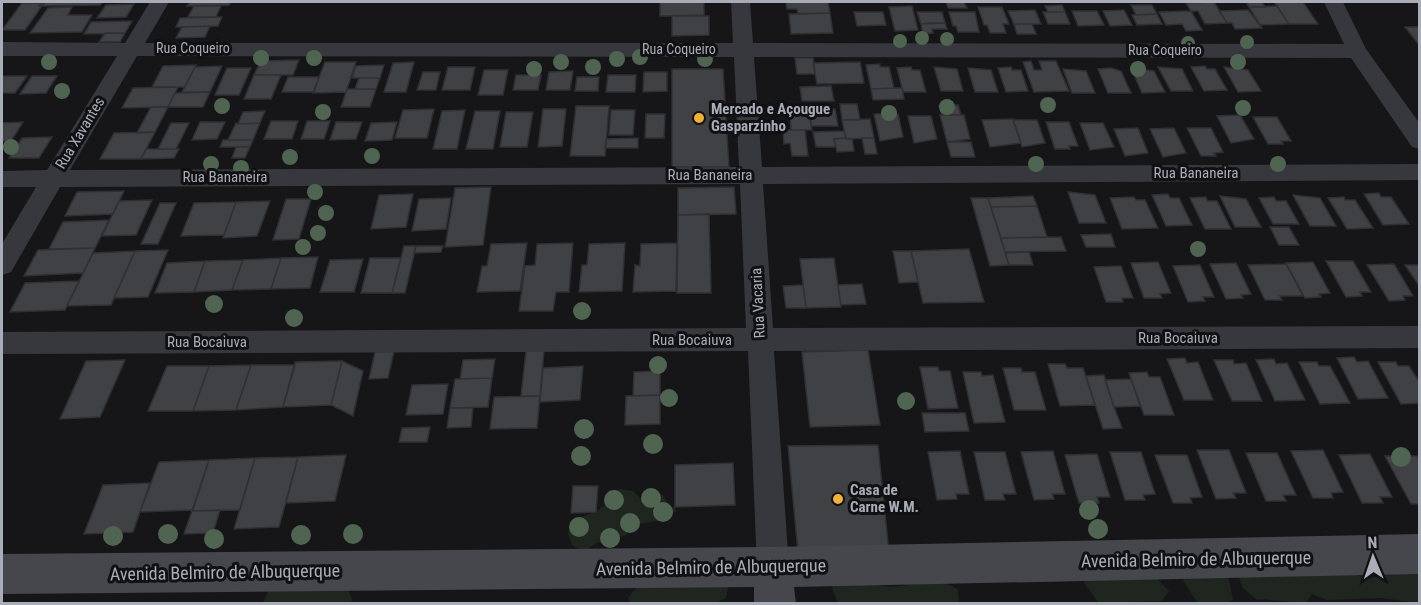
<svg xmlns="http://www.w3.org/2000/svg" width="1421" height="605" font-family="'Roboto Condensed',sans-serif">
  <rect width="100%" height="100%" fill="#161618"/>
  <path fill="#1e261f" d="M621 489 633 491 642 500 651 492 663 495 669 506 675 507 676 511 665 520 637 524 626 535 596 543 584 552 572 545 568 533 572 520 596 512 607 503 608 490Z
    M1336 563 1365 579 1401 573 1419 574V603L1380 598 1327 600 1312 594 1306 603C1295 603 1262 598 1257 600L1243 588 1237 573Z
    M1189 569 1227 570 1233 600 1225 603H1198L1183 581Z
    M1091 572 1157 579 1169 591 1162 601 1099 603 1084 583Z
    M873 580C887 599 933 570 958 590L959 604 838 603 832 589 833 586Z
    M729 583 726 598 715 603H630L628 598 637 587Z
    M347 587 352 599 351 603 262 604 269 590Z"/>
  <path fill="#404145" stroke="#303034" stroke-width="1.5" d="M42 2H103L100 5 39 6Z
    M190 2H231L229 5 187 6Z
    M660 2H704V15L660 16Z
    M786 2H828L830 13 798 14 797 9H787Z
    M946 2H964L967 8H948Z
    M1214 2 1227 23 1205 24 1198 11H1191L1186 3Z
    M1246 2H1262L1265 7H1249Z
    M1274 2H1303L1318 24H1289Z
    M22 3H44L25 30H2Z
    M134 4 126 17 97 18 106 5Z
    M1062 5 1065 12H1048L1045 6Z
    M1131 5H1152L1157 14 1136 15Z
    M194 6H221L216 17H188Z
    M912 6 918 30 895 31 889 7Z
    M1277 6 1289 24 1260 25 1249 7Z
    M72 7 68 15H92L82 32 30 33 48 8Z
    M978 7H1002L1009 24H1003L1006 33H990L987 25H984Z
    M1035 10 1041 24H1014L1008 11Z
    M1124 10 1132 25 1110 26 1103 11Z
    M1248 10 1262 28 1235 29 1232 23H1227L1219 11Z
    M1072 11H1097L1104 25 1078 26Z
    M1191 11 1202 30 1186 31 1182 24 1166 25 1159 12Z
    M854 12H883L886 25 857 26Z
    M917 12H942L945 23 921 24Z
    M949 12H975L979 32H958L956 26H953Z
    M1043 12H1065L1070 24H1048Z
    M830 13 833 33 791 34 789 14Z
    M1157 14 1162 24 1137 25 1132 15Z
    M672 16H709V35L672 36Z
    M222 17 218 26 176 27 180 18Z
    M132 21 125 33 84 34 91 22Z
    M930 23H945L947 29H932L933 33 923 34 921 24Z
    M1014 24H1032L1036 34H1017Z
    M210 26 205 37 176 38 182 27Z
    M1405 27H1420V46Z
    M105 33H125L120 42H99Z
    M795 58H813L815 74H797Z
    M299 60 293 75H254L261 61Z
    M1031 61 1034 70H1042L1039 61H1056L1069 91 1034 92 1023 62Z
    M325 62H356L346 92 313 93Z
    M414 62 406 92H384L393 63Z
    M860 62 864 83 817 84 813 63Z
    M880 64V67H889L894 88 871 89 866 65Z
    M196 65 185 87H152L163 66Z
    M384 65 380 78H352L356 66Z
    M222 66 210 92H182L195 67Z
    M1205 66 1207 69H1215L1227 90 1204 91 1191 67Z
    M448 67H475L470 90H442Z
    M911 67 912 70H920L926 92H903L897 68Z
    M934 67 957 69 963 91H941Z
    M1011 67 1012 70H1021L1028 91 1006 92 998 68Z
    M1158 67 1182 69 1193 91H1171Z
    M1224 67 1248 70 1261 91 1238 92Z
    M227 68H251L239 95H215Z
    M968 68 991 70 998 92H975Z
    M1111 68 1121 71 1131 93H1108L1098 69Z
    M1131 68 1154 71 1165 92 1142 93Z
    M672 69H723L729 167H672Z
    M1063 69 1086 71 1095 93H1072Z
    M484 70H508L503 95H478Z
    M573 71 570 90H546L549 72Z
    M423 72H440L436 90H417Z
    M644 72H667V91L643 92Z
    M254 75H281L271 99H244Z
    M516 75H541L538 90H513Z
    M608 75H636L635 92H606Z
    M2 76H27L15 93H2Z
    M32 76H57L46 93 20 94Z
    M288 77H319L314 92H282Z
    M577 77H599L598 91H575Z
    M359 78H380L376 89H355Z
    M831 86 834 101H802L800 87Z
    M178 87 168 107 122 108 133 88Z
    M894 88H902L904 99 873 100 871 89Z
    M347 89H376L370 107H341Z
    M210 92 203 107H168L175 93Z
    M840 104H857L860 120H842Z
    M958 105 961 115H942L939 106Z
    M576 106H609L605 156H570Z
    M151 107H168L155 132 137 133Z
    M434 109 427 138H395L403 110Z
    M543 109H566L562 146 538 147Z
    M809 109H835L838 126H811Z
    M465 110 457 149H433L442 111Z
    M611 110H635L633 135H609Z
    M265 111 260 123 238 124 243 112Z
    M475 111H500L493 149H466Z
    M506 112H533L527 147H500Z
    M646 114H665L664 138H645Z
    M874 114H898L903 137 880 141Z
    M790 115H810L812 130H791Z
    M940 115H964L970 139 947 142Z
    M1240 115 1254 139 1231 143 1217 116Z
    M908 116H931L937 139 914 143Z
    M1253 117H1277L1291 141H1281L1283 144H1268Z
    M870 119 874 138 846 139 842 120Z
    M1013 119 1021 143 990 147 982 120Z
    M1013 120H1037L1045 143 1022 147Z
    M271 121H298L292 139H264Z
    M307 121H330L324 139H301Z
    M23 122 11 141H2V123Z
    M200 122H225L217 139 192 140Z
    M336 122H362L356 139 330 140Z
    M397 122 392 140 365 141 371 123Z
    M1046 122H1069L1078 146H1069L1070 149H1055Z
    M171 123H189L176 149H158Z
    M236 123 238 124 260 123 253 140H228Z
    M1080 123H1103L1114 147 1090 150Z
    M1138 128 1148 153 1125 156 1114 129Z
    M1174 128 1186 153 1163 157 1150 129Z
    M1187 128H1211L1223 152 1214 153 1216 156H1201Z
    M783 130H805L808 156H792L790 143 784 144Z
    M844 131 846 138 834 139 836 147H816L813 132Z
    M155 132 141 159H100L114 133Z
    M52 137 39 158H9L22 138Z
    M638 138V148H605L606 139Z
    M846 138 852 139 854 151 837 152 834 139Z
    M862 138H874L877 154H865Z
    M223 140H253L250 147H220Z
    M947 142H971L975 157H951Z
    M236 147H250L245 158H232Z
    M146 149H179L174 158 141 159Z
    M491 187 483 245 445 247 455 188Z
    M734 187 736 214 678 215V188Z
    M124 191 113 214 65 216 77 192Z
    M1068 192 1095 195 1106 223H1079Z
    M1379 193 1381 197H1391L1409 224 1383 225 1364 194Z
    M413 194 406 227 371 229 379 195Z
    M1168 194 1170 198H1179L1192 225 1166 226 1152 195Z
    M1293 195 1320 198 1336 226H1310Z
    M1033 196 1037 206 991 207 988 198Z
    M1220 196 1246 199 1261 227H1235Z
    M1134 197 1136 200H1145L1158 228 1122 229 1110 198Z
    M1206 197 1207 201H1217L1231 229H1205L1190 198Z
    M1274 197 1276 201H1286L1299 224H1273L1259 198Z
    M1344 197 1345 200H1355L1373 228 1347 229 1328 198Z
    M451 198 446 229 412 231 419 199Z
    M971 198H988L1009 265 990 266Z
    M286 199H311L299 239 273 240Z
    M152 200 136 235 102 236 119 201Z
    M270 201 257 236 223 238 236 202Z
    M236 202 224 235 181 236 194 203Z
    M160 203H176L158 244H141Z
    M1037 206 1047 237 1001 238 991 207Z
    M709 214 711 293H677L678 215Z
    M109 220 95 248 49 249 63 222Z
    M1270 227H1289L1299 245H1279Z
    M1111 234 1115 247H1086L1081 235Z
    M1061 237 1066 251 1005 252 1001 238Z
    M527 243 520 291 477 292 482 266H487L491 244Z
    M573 243 569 292H556L553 311H519L525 266 535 265 537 244Z
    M625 243 622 291 579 292 582 265H587L589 244Z
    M677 243 676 291 633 292 635 265 640 266 641 244Z
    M404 246H416L405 293H392Z
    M416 246H443L441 252 414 253Z
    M95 248 83 273 24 276 38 250Z
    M969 249 984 302 923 303 911 251Z
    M168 250 148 297 114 298 135 251Z
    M135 251 111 305 67 306 93 253Z
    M893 251H911L918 282 899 283Z
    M1029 252 1033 265H1009L1005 253Z
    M318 257 310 288 271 289 281 258Z
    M281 258 271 289 232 290 243 260Z
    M370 258H401L392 293H361Z
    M834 258 841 307 806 308 800 259Z
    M363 259 354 292H320L330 260Z
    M243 260 232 290 194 292 205 261Z
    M205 261 194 292 155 293 167 263Z
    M1326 261H1353L1371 292H1360L1362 296 1346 297Z
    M1158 262 1171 293 1160 294 1162 298H1144L1131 263Z
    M1313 262 1330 293 1319 294 1321 297 1305 298 1286 263Z
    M1236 263 1251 294 1241 295 1243 298 1226 299 1210 264Z
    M1286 264 1303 296H1280L1282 300H1265L1248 265Z
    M1394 264 1413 296H1403L1405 300 1389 301 1367 265Z
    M1200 265 1214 297H1203L1205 301 1188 302 1173 266Z
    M1405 265H1420V287Z
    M1121 266 1133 298H1122L1123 302H1106L1094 267Z
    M79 281 65 310 10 312 25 283Z
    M862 284 866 304 841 305 838 285Z
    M803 285 806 308H786L783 286Z
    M868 350 880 425 810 427 802 352Z
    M394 351 388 378 369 379 375 352Z
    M526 351H544L540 396H521Z
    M1354 357 1357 362 1368 361 1388 398 1358 399 1337 358Z
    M1185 358 1187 363 1198 362 1213 400H1184L1167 359Z
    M495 359 492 378 460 379 463 360Z
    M1274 359 1276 364 1287 363 1305 400 1275 401 1256 360Z
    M125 360 100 417 60 419 86 361Z
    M1214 360H1233L1234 364 1246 363 1262 401H1232Z
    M342 361 363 371 353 416 331 405Z
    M342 361 331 405 283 407 295 362Z
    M1299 362H1317L1319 366H1330L1350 403 1320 404Z
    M1378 362H1396L1398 366H1409L1420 383V403L1401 404Z
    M1048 364H1065L1067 368H1083L1095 405 1060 406Z
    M251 365H295L283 407 236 410Z
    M251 365 236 410 193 411 209 366Z
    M167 366H209L193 411H148Z
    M583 366 580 400 540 402 543 368Z
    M920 367H938L939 371H950L958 408 928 409Z
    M1003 368H1021L1022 372H1035L1046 410H1014Z
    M660 371V395L633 396 634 372Z
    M963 372H981L982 376 993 375 1005 422 974 423Z
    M1147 372 1149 377H1160L1174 415H1144L1129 373Z
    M1104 375 1114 407 1122 428 1103 429 1086 376Z
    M492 378 488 407 450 408 455 379Z
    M1131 379 1140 406 1114 407 1105 380Z
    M448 384 443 414 406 415 412 385Z
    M660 395V424L625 425 626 396Z
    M540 396 537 428 490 429 494 397Z
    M450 408H473L471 427 447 428Z
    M922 413H965L969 431 925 432Z
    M430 427 427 442H399L402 428Z
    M878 445 889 553 798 552 788 446Z
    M1197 450H1229L1246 493H1233L1236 498 1216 499Z
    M1323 450 1343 492 1331 493 1333 498H1313L1291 451Z
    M960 451 969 494H956L957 499 937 500 928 452Z
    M1053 451 1065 494H1052L1054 499 1034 500 1021 452Z
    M974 452H1005L1016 494H1003L1005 500H985Z
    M1110 452H1141L1155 494 1143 495 1145 500H1125Z
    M1246 453H1277L1296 495H1283L1286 501H1266Z
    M1097 454 1110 497H1097L1099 503H1079L1065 455Z
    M1370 454 1392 497H1380L1383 503H1362L1339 455Z
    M346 455 335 501 286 503 298 457Z
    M1155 455H1187L1202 497 1190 498 1192 503H1173Z
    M1385 456H1417L1420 461V504H1411Z
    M298 457 279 527 234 529 255 458Z
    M255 458 240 510 192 511 209 460Z
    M209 460 193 510 140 512 159 462Z
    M733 463 735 505 675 507V465Z
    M150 483 133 532 84 534 103 485Z
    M573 486H598L596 512 571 513Z
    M220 510 213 533 184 534 192 511Z"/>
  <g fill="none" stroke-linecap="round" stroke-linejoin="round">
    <path fill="#37383d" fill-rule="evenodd" d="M150 2H169L145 43H733L731 2H750L753 43 1344 44 1324 2H1343L1366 49 1420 124V149L1412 147 1351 58 754 57 762 167 1420 164V180L763 184 773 328 1420 326V348L774 351 789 567 784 578 773 583 762 578 757 567 748 351 2 354V332L746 328 740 184 60 187 11 272 2 275V244L36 187H2V171L47 170 117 56H2V42L125 43ZM137 56 734 57 739 167 70 170Z"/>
    <path fill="#45474d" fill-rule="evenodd" d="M1420 534V574L794 587 796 604H754V587L2 594V554L773 547Z"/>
  </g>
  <g fill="#506452">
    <circle cx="922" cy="38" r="7"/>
    <circle cx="947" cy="39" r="7"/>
    <circle cx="900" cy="41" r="7"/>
    <circle cx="1247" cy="42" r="7"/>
    <circle cx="1188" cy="43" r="7"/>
    <circle cx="640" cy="57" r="8"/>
    <circle cx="261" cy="58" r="8"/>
    <circle cx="314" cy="58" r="8"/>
    <circle cx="617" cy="59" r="8"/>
    <circle cx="705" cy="59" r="8"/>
    <circle cx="49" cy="62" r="8"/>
    <circle cx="561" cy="62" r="8"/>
    <circle cx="1238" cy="62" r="8"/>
    <circle cx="593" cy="67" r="8"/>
    <circle cx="534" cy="69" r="8"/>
    <circle cx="1138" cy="69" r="8"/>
    <circle cx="62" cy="91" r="8"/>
    <circle cx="1048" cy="105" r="8"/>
    <circle cx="222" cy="106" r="8"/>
    <circle cx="947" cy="107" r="8"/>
    <circle cx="1243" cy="108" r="8"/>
    <circle cx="323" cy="112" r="8"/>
    <circle cx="889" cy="113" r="8"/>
    <circle cx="11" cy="147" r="8"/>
    <circle cx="372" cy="156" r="8"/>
    <circle cx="290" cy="157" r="8"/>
    <circle cx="211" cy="164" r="8"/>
    <circle cx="1036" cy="164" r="8"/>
    <circle cx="1278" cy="164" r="8"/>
    <circle cx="241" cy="168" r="8"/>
    <circle cx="315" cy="192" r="8"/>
    <circle cx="326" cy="213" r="8"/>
    <circle cx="318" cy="233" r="8"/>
    <circle cx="303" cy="247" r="8"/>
    <circle cx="1198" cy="249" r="8"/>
    <circle cx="214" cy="304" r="9"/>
    <circle cx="582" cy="311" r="9"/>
    <circle cx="294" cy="318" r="9"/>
    <circle cx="658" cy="365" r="9"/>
    <circle cx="669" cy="398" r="9"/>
    <circle cx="906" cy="401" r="9"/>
    <circle cx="584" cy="429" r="10"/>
    <circle cx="653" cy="444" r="10"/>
    <circle cx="581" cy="456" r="10"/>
    <circle cx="1401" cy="457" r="10"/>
    <circle cx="651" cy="498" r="10"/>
    <circle cx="614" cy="500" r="10"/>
    <circle cx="1089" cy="510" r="10"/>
    <circle cx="663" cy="512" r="10"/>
    <circle cx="630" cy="523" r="10"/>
    <circle cx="579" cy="527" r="10"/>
    <circle cx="1098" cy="529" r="10"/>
    <circle cx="168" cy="534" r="10"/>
    <circle cx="353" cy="534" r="10"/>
    <circle cx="301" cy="535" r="10"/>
    <circle cx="113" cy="536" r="10"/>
    <circle cx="610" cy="538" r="10"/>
    <circle cx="214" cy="539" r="10"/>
  </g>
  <g fill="#f2b134" stroke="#111113" stroke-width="2">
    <circle cx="699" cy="118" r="6"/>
    <circle cx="838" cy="499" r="6"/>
  </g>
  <g text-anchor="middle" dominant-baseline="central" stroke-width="6" stroke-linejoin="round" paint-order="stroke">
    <g font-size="14" fill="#a8adb8" stroke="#111113">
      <text x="193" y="48">Rua Coqueiro</text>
      <text x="679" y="49">Rua Coqueiro</text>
      <text x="1165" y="50">Rua Coqueiro</text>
    </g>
    <g font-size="15" font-weight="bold" fill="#a8adb8" stroke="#111113" text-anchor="start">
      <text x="711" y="109">Mercado e Açougue<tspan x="711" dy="17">Gasparzinho</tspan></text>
      <text x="850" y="490">Casa de<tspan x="850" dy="17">Carne W.M.</tspan></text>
    </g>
    <g font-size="15" fill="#a8adb8" stroke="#111113">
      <text transform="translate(80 133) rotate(-59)">Rua Xavantes</text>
      <text x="1196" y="173">Rua Bananeira</text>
      <text x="710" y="175">Rua Bananeira</text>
      <text x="225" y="177">Rua Bananeira</text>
      <text transform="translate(758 303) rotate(-93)">Rua Vacaria</text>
      <text x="1178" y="338">Rua Bocaiuva</text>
      <text x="692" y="340">Rua Bocaiuva</text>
      <text x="207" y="342">Rua Bocaiuva</text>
    </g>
    <g font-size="18" fill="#a8adb8" stroke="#111113">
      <text transform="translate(1196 559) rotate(-1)">Avenida Belmiro de Albuquerque</text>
      <text transform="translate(711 567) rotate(-1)">Avenida Belmiro de Albuquerque</text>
      <text transform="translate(225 572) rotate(-1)">Avenida Belmiro de Albuquerque</text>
    </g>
  </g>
  <rect width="1421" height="605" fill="none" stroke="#a8adb8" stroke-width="6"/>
  <g transform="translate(1373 557) rotate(358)" stroke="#111113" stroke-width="4.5" paint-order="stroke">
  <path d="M0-4.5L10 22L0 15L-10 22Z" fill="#a8adb8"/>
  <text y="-9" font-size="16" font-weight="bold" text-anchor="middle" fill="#a8adb8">N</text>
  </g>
</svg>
